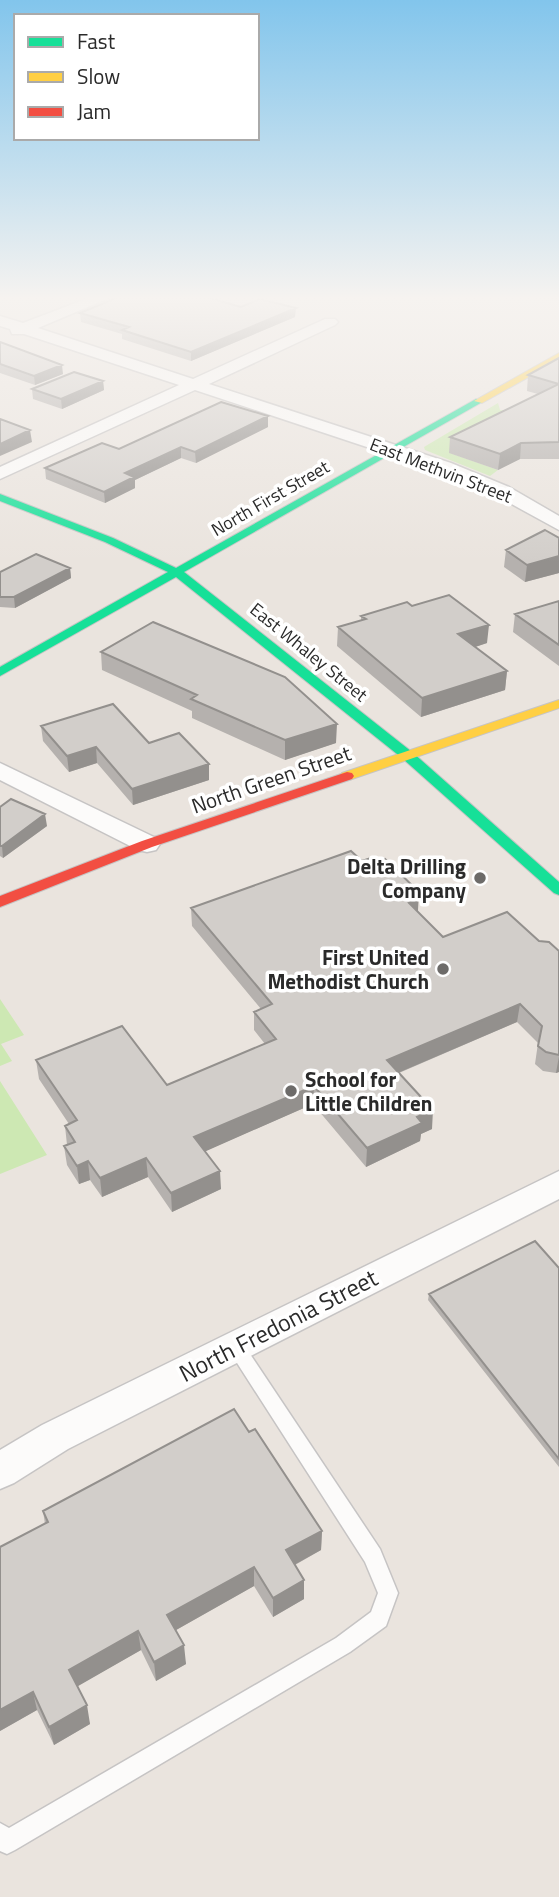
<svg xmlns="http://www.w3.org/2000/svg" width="559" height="1897" font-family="'Titillium Web',sans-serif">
  <rect width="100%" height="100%" fill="#eae4de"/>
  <path fill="#cde8b3" d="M498 403 500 410 511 411V407L520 409 450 453 498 470 490 476 425 450 424 447Z
    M0 999 24 1035 1 1044 12 1061 0 1066Z
    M0 1081 47 1155 0 1174Z"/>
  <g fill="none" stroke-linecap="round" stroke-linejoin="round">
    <defs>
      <path id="lane" d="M236 1339 242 1342 380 1549 398 1593 386 1626 350 1652 15 1850 7 1854 0 1851V1823L9 1828 336 1638 371 1612 378 1593 365 1562 230 1352 227 1347 230 1342Z"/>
      <path id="street" d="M94 296 109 298 38 328 193 379 325 319H335L338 322 335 325 209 384 451 463 509 487 559 516V530L495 495 439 471 195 390 0 479V467L179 385 24 334H12L10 329 0 326V316L23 323Z
        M0 763 156 838 160 844 156 850 147 852 138 850 0 780Z
        M559 1171V1199L68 1449 14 1483 0 1489V1450L42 1425Z"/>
      <path id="fast" d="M476 399 484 401 184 572 412 752 559 882V895L554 893 402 758 176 577 0 676V667L168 572 105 542 0 501V494L113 538 176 568Z"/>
      <path id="slow" d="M559 353V360L482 403 474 401Z
        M559 700V708L352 779 347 780 340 776 342 773Z"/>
      <path id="jam" d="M347 772 352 773 354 776 352 779 152 847 0 907V896L142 841Z"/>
    </defs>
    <use href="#lane" stroke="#c6c4c4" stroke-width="3"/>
    <use href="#street" stroke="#c6c4c4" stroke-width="3"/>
    <use href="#fast" stroke="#c6c4c4" stroke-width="2"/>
    <use href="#slow" stroke="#c6c4c4" stroke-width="2"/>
    <use href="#jam" stroke="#c6c4c4" stroke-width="2"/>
    <use href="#lane" fill="#fcfbfa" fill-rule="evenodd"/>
    <use href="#street" fill="#fcfbfa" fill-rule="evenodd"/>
    <use href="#fast" fill="#16e098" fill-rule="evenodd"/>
    <use href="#slow" fill="#ffcf43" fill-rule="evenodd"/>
    <use href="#jam" fill="#f24e42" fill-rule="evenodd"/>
    <path stroke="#ddddde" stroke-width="3.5" d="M538 296 559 301"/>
  </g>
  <path fill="#b5b1ae" d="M241 307 295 317 191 361 122 339V334L81 322 80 313Z
    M0 342 63 374 35 385 0 373Z
    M559 358V459H520L498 470 449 453 450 437 538 394 527 391 528 375Z
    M103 381 104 390 62 409 33 399 32 389Z
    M268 427 196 463 181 458 135 480V488L105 503 46 479 45 468 119 449Z
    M559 538V573L525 582 504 567 506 550Z
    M70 568 71 578 15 608 0 607V572Z
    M559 601V666L513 632 515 614Z
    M412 606 487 643 475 647 507 671 505 690 421 717 337 646 338 627 361 621V616Z
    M101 652 336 743 285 760 192 718V711L102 670Z
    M41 726 149 743 209 780 133 805 97 763 69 772 43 741Z
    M0 807 47 826 3 858 0 856Z
    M362 861 375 862 419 892 417 911 443 937 539 941 559 951V1072L556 1073 543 1071 535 1064 538 1043 517 1022 399 1073 432 1129 421 1134 420 1141 366 1167 313 1104 205 1151 221 1189 172 1212 148 1177 102 1197 90 1180 79 1184 67 1165 64 1146 67 1145 65 1126 69 1124 39 1079 36 1060 167 1085 265 1044 254 1030V1012L261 1009 192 926 191 908Z
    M559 1268V1467L428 1300 429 1294Z
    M249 1432 322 1531 321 1550 295 1565 304 1580V1599L273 1617 254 1586 176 1630 186 1664 156 1681 141 1650 77 1686 90 1724 54 1745 37 1710 0 1731 45 1524 43 1511Z"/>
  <path fill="#93908d" d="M296 308 295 317 191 361V352Z
    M62 365 63 374 35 385 34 376Z
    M103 381 104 390 62 409 61 399Z
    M268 416V427L196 463 195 452Z
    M30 430 32 442 0 456V444Z
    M521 443 520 459 498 470 500 454Z
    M181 447V458L135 480V488L105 503 104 492 125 473Z
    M559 556V573L525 582 527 565Z
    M70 568 71 578 15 608 14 597Z
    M489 625 487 643 457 653 458 634Z
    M507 671 505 690 421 717 422 698Z
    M337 724 336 743 285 760V740Z
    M96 747 97 763 69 772 67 756Z
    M209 764V780L133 805 132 789Z
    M45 814 47 826 3 858 2 846Z
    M419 892 418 910 417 918 409 903 413 894Z
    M520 1004 517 1022 386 1078 387 1060Z
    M559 1056V1072L556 1073Z
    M314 1086 313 1104 195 1156 194 1137Z
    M433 1110 432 1129 421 1134 420 1141 366 1167 367 1148 417 1117Z
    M146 1158 148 1177 102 1197 100 1178Z
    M88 1161 90 1180 79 1184 77 1166Z
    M220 1171 221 1189 172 1212 171 1193Z
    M322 1531 321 1550 285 1570 286 1550Z
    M254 1567V1586L169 1634 167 1615Z
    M304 1580V1599L273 1617V1598Z
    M138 1631 141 1650 73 1689 69 1670Z
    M184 1645 186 1664 156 1681 154 1662Z
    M33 1692 37 1710 0 1731V1710Z
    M87 1705 90 1724 54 1745 49 1727Z"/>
  <path fill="#d2ceca" stroke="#93908d" stroke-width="2" d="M121 296H203L241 307 260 299 296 308 191 352 122 330 129 327 80 313Z
    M0 342 62 365 34 376 0 364Z
    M559 358V442L521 443 500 454 450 437 559 384 528 375Z
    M74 372 103 381 61 399 32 389Z
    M221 402 268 416 195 452 181 447 125 473 134 477 104 492 45 468 102 443 119 449Z
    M0 419 30 430 0 444Z
    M545 530 559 538V556L527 565 506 550Z
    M36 554 70 568 14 597H0V572Z
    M449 595 489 625 458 634 507 671 422 698 338 627 366 619 361 616 407 602 412 606Z
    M559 601V645L515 614Z
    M153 622 285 677 337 724 285 740 191 699 197 695 101 652Z
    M113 704 149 743 179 733 209 764 132 789 96 747 67 756 41 726Z
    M11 799 45 814 2 846H0V807Z
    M351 851 362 861 371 858 375 862 385 859 419 892 413 894 418 900 409 903 443 937 507 912 539 941 549 942 559 951V1055L546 1052 538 1046 542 1026 520 1004 387 1060 433 1110 417 1117 422 1123 367 1148 314 1086 194 1137 220 1171 171 1193 146 1158 100 1178 88 1161 77 1166 64 1146 75 1142 65 1126 77 1120 36 1060 122 1026 167 1085 276 1039 254 1012 272 1004 191 908Z
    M535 1241 559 1268V1459L429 1294Z
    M234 1409 249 1432 255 1429 322 1531 286 1550 304 1580 273 1598 254 1567 167 1615 184 1645 154 1662 138 1631 69 1670 87 1705 49 1727 33 1692 0 1710V1547L48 1522 43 1511Z"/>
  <linearGradient id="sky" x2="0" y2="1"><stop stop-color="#82c5ec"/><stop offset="0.53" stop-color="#f6f3f0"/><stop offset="1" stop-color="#f6f3f0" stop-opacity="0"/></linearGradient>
  <rect width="559" height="562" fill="url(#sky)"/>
  <g fill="#6d6b69" stroke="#fff" stroke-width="2.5">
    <circle cx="480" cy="878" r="7"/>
    <circle cx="443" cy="969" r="7"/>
    <circle cx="291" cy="1091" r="7"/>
  </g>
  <g text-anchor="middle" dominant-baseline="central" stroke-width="7" stroke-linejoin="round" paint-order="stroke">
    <g font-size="18" fill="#2a2a2a" stroke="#fff">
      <text transform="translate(441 470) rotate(21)">East Methvin Street</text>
      <text transform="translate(270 498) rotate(-30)">North First Street</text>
      <text transform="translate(309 652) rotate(39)">East Whaley Street</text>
    </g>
    <g font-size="21" fill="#2a2a2a" stroke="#fff">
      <text transform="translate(271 779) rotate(-19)">North Green Street</text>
    </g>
    <g font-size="21" font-weight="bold" fill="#2a2a2a" stroke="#fff" text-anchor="end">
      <text x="466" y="866">Delta Drilling<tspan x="466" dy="24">Company</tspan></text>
      <text x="429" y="957">First United<tspan x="429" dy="24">Methodist Church</tspan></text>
      <text x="305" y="1079" text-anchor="start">School for<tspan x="305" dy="24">Little Children</tspan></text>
    </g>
    <g font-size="24" fill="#2a2a2a" stroke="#fff">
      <text transform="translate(278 1325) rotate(-27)">North Fredonia Street</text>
    </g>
  </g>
  <rect x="14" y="14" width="245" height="126" fill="#ffffff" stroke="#aaaaaa" stroke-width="2"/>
  <rect x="28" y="37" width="35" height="10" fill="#16e098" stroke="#aaaaaa" stroke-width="2"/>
  <text x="77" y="49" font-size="21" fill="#2a2a2a">Fast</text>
  <rect x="28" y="72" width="35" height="10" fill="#ffcf43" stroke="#aaaaaa" stroke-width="2"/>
  <text x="77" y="84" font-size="21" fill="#2a2a2a">Slow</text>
  <rect x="28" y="107" width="35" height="10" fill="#f24e42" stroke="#aaaaaa" stroke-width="2"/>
  <text x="77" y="119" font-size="21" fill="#2a2a2a">Jam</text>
</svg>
